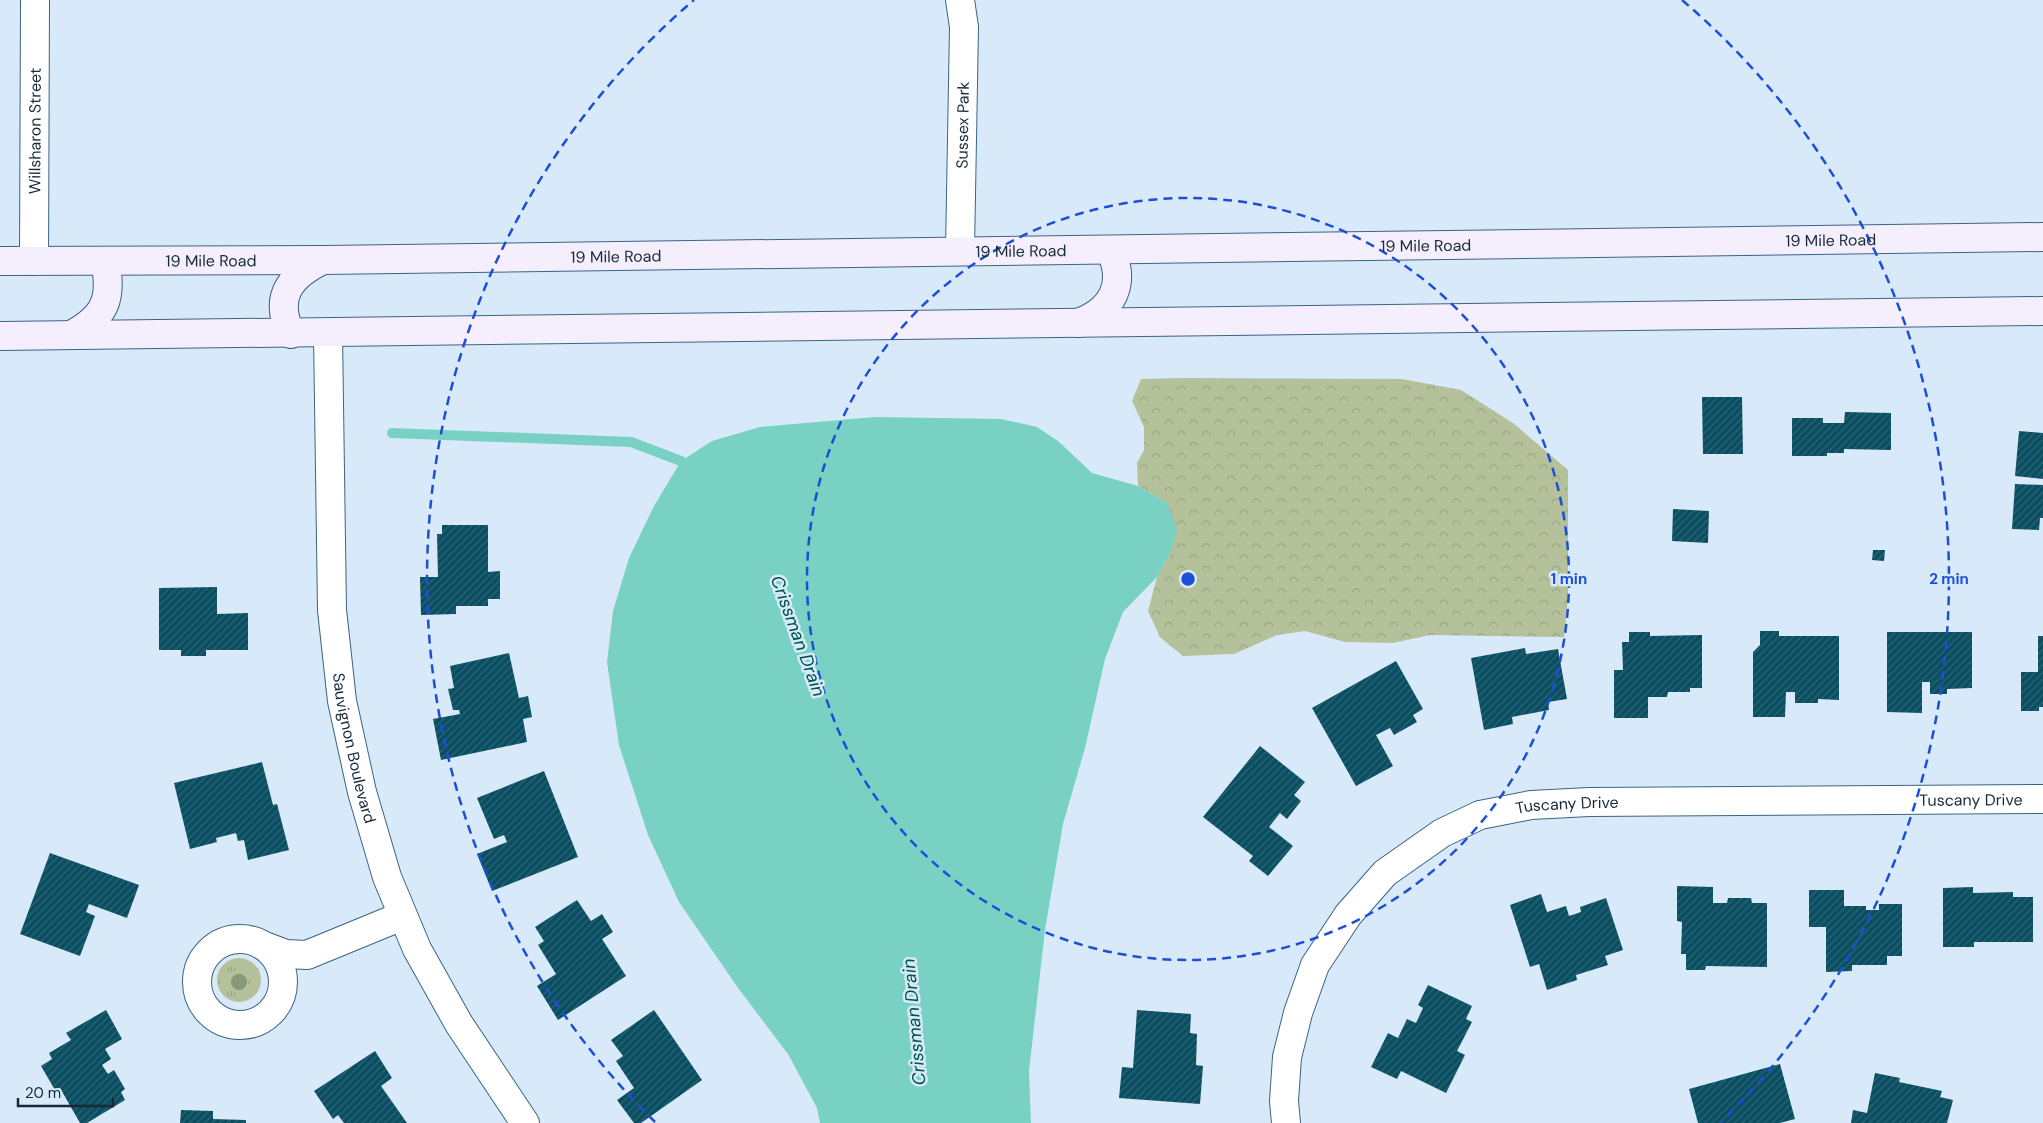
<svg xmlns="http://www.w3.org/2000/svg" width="2043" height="1123" font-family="'DM Sans',sans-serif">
  <defs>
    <pattern id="grass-tufts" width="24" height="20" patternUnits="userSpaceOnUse" patternTransform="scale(1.25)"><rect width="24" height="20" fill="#b4c19a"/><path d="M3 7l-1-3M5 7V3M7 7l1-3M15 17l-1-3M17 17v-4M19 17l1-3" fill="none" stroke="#9aa685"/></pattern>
    <pattern id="forest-crowns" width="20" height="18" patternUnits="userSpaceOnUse" patternTransform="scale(1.25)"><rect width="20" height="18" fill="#b4c19a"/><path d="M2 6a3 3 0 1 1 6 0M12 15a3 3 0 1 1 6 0" fill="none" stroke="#9aa685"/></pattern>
    <pattern id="building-hatch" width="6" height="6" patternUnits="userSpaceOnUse" patternTransform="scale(1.25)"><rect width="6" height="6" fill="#0a4e61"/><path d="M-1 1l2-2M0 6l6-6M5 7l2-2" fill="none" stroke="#2d6575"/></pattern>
  </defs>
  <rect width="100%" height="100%" fill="#d8eaf9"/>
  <path fill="url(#grass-tufts)" d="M217 980a22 22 0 1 1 44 0a22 22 0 1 1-44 0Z"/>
  <path fill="url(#forest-crowns)" d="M1185 378 1402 379 1461 390 1513 423 1568 470V598L1564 637 1430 635 1393 643 1345 642 1305 631 1277 635 1234 654 1183 656 1160 637 1148 611 1157 577 1170 553 1167 503 1138 486 1137 463 1144 450V427L1132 401 1141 379Z"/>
  <path fill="#79d1c4" d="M875 417 1001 419 1037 427 1058 441 1092 473 1138 486 1167 503 1177 529 1170 553 1157 577 1123 612 1105 659 1085 748 1063 824 1045 930 1029 1071 1031 1123H820L817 1108 788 1054 738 988 679 902 648 835 619 745 607 662 613 611 629 558 654 506 681 461 712 441 760 427Z"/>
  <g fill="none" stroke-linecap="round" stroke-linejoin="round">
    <path stroke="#79d1c4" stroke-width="10" d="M392 433 631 442 681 461 690 472"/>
  </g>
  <path fill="url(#building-hatch)" d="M1702 397H1742L1743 454H1703Z
    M1845 412 1891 413V450L1844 449V453H1827V456H1792V418H1823V423H1844Z
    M2019 431 2043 433V479L2015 476Z
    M2015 484 2043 485V518H2040L2039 530 2012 529Z
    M1673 509 1709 511 1708 543 1672 541Z
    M442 525H488V572L500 571V599H488V606H456V614L421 615 420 577H438L437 534H442Z
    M1873 550H1885L1884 561 1872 560Z
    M217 587V614L248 613V650H206V656H181V650H159V588Z
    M1760 631H1779V636H1839V700L1818 699V703H1795V692H1786L1785 717H1753V652L1760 645Z
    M1629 632H1650V636L1702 635V688H1690V692H1668L1667 697H1648V718H1614V670H1623L1622 642H1629Z
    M1887 632H1972V688L1947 689V694H1930V682H1922V713L1887 712Z
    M2038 636H2043V707H2039V711H2021V672H2038Z
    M1525 648 1526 654 1558 649 1567 699 1548 702 1549 710 1512 717 1513 724 1484 730 1471 658Z
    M509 653 519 698 528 696 532 717 523 719 527 742 441 760 433 719 460 714 459 710H453L448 689 454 688 450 666Z
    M1396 661 1423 709 1413 715 1417 722 1394 735 1390 728 1376 735 1393 766 1356 786 1312 708Z
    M1260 746 1305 782 1294 795 1301 801 1287 819 1280 813 1269 827 1293 846 1268 876 1249 861 1253 856 1203 817Z
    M262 762 273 805 277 804 289 850 248 860 244 840 238 841 236 833 216 838 217 842 190 849 174 783Z
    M544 771 578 857 492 891 477 854 507 842 504 835 494 839 477 798Z
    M50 853 139 885 127 918 89 904 86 912 95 916 80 956 20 934Z
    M1677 886 1713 887V903H1727L1728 898H1751L1752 903H1767V967L1706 966 1705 970H1686V954H1681L1682 922 1677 921Z
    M1973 887V893L2013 892V897H2033V942H1974V947H1943V888Z
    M1809 890H1844V906H1866V910H1879V904H1902V956H1887V965H1852V971L1826 972V927H1809Z
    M1541 894 1547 912 1566 906 1569 916 1581 912 1580 907 1606 898 1623 950 1605 956 1608 965 1576 975 1577 980 1547 990 1539 964 1530 967 1510 905Z
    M577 900 591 921 602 914 613 932 602 939 626 976 558 1020 537 986 556 974 538 945 544 941 535 927Z
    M1428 985 1472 1006 1466 1019 1472 1022 1457 1051 1465 1055 1446 1093 1401 1071 1397 1079 1371 1067 1388 1033 1398 1038 1407 1019 1416 1023 1423 1008 1418 1005Z
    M106 1010 122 1039 105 1049 111 1059 102 1065 108 1074 114 1070 125 1089 121 1092 125 1100 87 1123H80L60 1088 55 1090 41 1066 52 1059 49 1053 71 1040 66 1033Z
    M654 1010 702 1080 641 1123H634L617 1100 634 1088 616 1061 623 1056 611 1040Z
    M1137 1010 1191 1014 1190 1033 1197 1034 1196 1065 1203 1066 1200 1104 1119 1098 1122 1067 1133 1068Z
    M375 1051 392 1078 381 1086 407 1123H344L338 1115 333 1119 314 1091Z
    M1780 1064 1795 1119 1780 1123H1698L1689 1089Z
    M1875 1073 1900 1078 1899 1082 1942 1091 1940 1097 1953 1100 1947 1123H1851L1853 1110 1867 1113Z
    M181 1110 213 1111V1119L246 1120V1123H180Z"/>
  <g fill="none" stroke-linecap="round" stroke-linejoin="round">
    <defs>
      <g id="street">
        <path id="s1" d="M960 250 964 27 960 0"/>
        <path id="s2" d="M34 261 35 0"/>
        <path id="s3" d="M328 334 332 610 342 701 362 792 387 877 417 949 459 1024 525 1123"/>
        <circle cx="240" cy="982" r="43"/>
        <path d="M262 945 286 954 307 955 402 916"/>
        <path id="s4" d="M1286 1123 1284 1101 1287 1057 1298 1013 1315 965 1348 915 1385 873 1442 833 1480 815 1531 805 1589 802 2043 799"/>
      </g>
      <g id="secondary">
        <path id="s5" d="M0 261 324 260 2043 237"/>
        <path d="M1078 323C1112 311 1127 284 1110 250"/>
        <path d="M291 334C273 297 290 276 323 260"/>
        <path d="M71 335C105 317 113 299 105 261"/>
        <path d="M0 336 2043 311"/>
      </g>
    </defs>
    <use href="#street" stroke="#3b6484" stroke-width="30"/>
    <use href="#secondary" stroke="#3b6484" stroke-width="30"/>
    <use href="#street" stroke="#fff" stroke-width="28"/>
    <use href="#secondary" stroke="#f4eefd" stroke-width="28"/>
  </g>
  <circle fill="#879979" cx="239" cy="982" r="8"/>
  <g fill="none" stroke="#1d4ed8" stroke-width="2.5" stroke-dasharray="9 6">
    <circle cx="1188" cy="579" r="381"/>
    <path d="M655 1122A761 761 0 0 1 694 0M1682 0A761 761 0 0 1 1721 1122"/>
  </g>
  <g text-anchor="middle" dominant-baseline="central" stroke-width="5" stroke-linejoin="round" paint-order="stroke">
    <g font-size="16" fill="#182a37" stroke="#d8eaf9">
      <text stroke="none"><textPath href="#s1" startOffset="125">Sussex Park</textPath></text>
      <text stroke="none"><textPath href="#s2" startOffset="130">Willsharon Street</textPath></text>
      <text stroke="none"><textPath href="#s5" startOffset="1831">19 Mile Road</textPath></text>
      <text stroke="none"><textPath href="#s5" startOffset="1426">19 Mile Road</textPath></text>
      <text stroke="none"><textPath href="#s5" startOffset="1021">19 Mile Road</textPath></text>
      <text stroke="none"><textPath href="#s5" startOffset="616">19 Mile Road</textPath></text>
      <text stroke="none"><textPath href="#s5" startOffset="211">19 Mile Road</textPath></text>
      <text stroke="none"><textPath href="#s3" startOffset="416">Sauvignon Boulevard</textPath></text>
      <text stroke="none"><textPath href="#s4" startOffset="882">Tuscany Drive</textPath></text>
      <text stroke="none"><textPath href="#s4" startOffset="478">Tuscany Drive</textPath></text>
    </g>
    <g font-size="18" font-style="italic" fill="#00524a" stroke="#d8eaf9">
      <text transform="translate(798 636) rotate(70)">Crissman Drain</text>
      <text transform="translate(914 1022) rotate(-95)">Crissman Drain</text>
    </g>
  </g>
  <circle cx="1188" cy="579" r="8" fill="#1d4ed8" stroke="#d8eaf9" stroke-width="2.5"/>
  <g font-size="15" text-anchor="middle" font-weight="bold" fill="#1d4ed8" stroke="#d8eaf9" stroke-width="5" stroke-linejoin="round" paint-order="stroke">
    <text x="1569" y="584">1 min</text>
    <text x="1949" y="584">2 min</text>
  </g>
  <path d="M18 1098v8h95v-8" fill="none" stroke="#182a37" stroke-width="2.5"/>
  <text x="25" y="1098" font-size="15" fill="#182a37" stroke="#d8eaf9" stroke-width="4" paint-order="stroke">20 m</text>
</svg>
